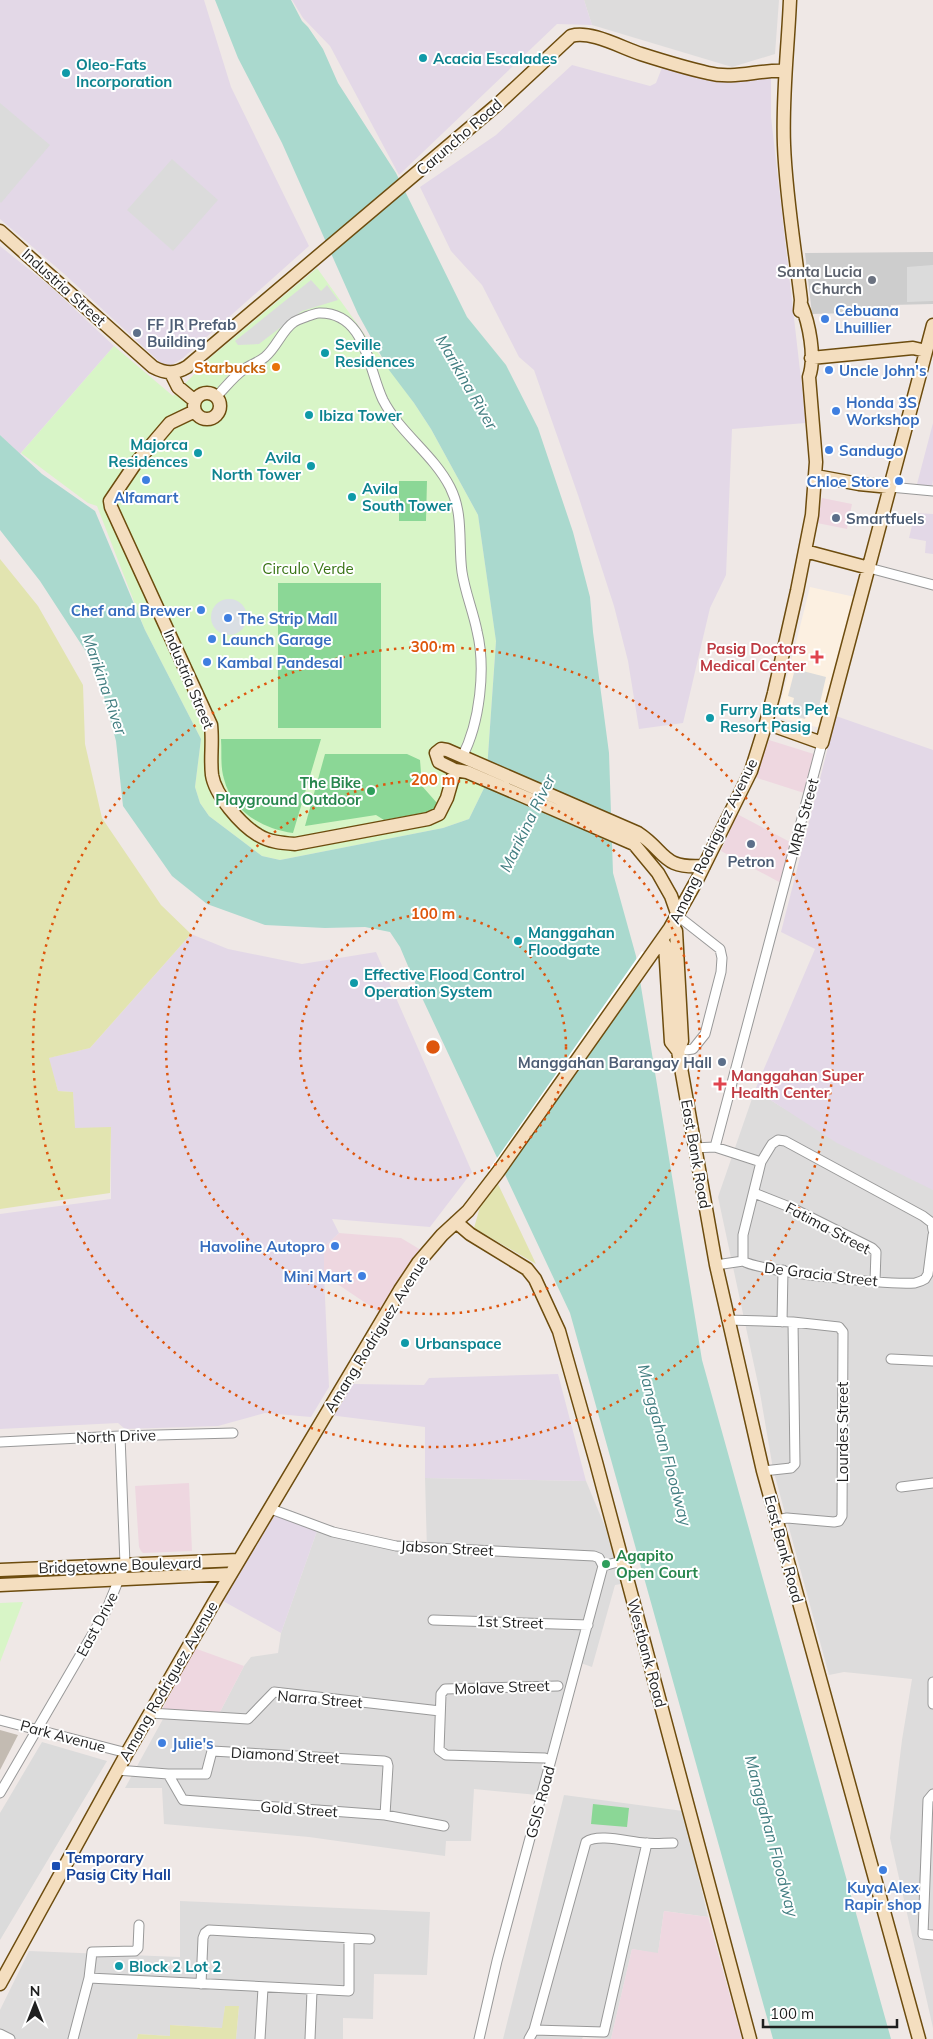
<svg xmlns="http://www.w3.org/2000/svg" width="933" height="2039" font-family="Mulish,sans-serif">
  <rect width="100%" height="100%" fill="#efe8e6"/>
  <path fill="#dddcdc" d="M584 0H779L775 54 732 67 592 25Z
    M755 1090 780 1106 933 1188V2028L890 1838 902 1740 912 1679 844 1672 829 1675 773 1469 760 1393 718 1197Z
    M425 1478 586 1481 606 1529 621 1584 615 1585 592 1667 575 1661 538 1795 474 1789 471 1841H446L445 1856 309 1837 164 1824 162 1788H125L163 1719 162 1710 220 1712 244 1666 251 1657 278 1653 281 1633 317 1531 365 1543 427 1551Z
    M564 1795 683 1811 708 1917 664 1911 658 1954 632 1949 611 2039 583 2037 582 2039H503Z
    M180 1901 430 1912 427 1975 374 1974 373 2019 343 2018V2039H236L239 2006H225L223 2028 170 2025V2036L138 2034 137 2039H0V2010L29 1951 180 1957Z"/>
  <path fill="#eed7e0" d="M822 498 852 504 847 529 817 523Z
    M769 740 817 755 804 793 754 777Z
    M737 814 792 843 781 883 721 851Z
    M339 1233 401 1238 421 1250 382 1314 324 1275V1247Z
    M189 1483 192 1551 143 1553 141 1551 139 1547 135 1486Z
    M194 1648 244 1666 220 1712 162 1710Z
    M664 1911 708 1917 742 2039H611L632 1949 658 1953Z"/>
  <path fill="#e3d8e7" d="M0 0H204L231 87 309 246 183 358 170 366 163 365 63 273 0 219Z
    M292 0H584L592 25 557 24 399 175 330 46 303 18Z
    M572 65 650 86 656 83 663 65 730 83 771 77V117L806 423 732 429 726 575 710 608 683 723 639 729 628 661 614 606 578 495 534 370 519 357 482 285 451 251 420 187 496 135Z
    M0 246 51 287 114 346 20 454 0 435Z
    M933 423V480L932 487 917 484Z
    M915 513 933 514V554L925 553 926 541 909 538Z
    M836 716 933 750V1190L837 1143 755 1090 815 949 781 932Z
    M191 934 228 949 302 964 376 952 472 1172 430 1227 332 1219 339 1233 324 1247V1275L329 1387 311 1417 265 1413 218 1426 125 1429 118 1423 0 1429V1214L111 1199V1128H74L73 1092 58 1091 48 1058 90 1048Z
    M558 1374 586 1481 425 1478V1427L329 1415 353 1384 424 1385 429 1378Z
    M275 1514 317 1531 281 1633 223 1601Z"/>
  <path fill="#fcf0e1" d="M810 587 855 597 824 729 777 717Z"/>
  <path fill="#cdcdcd" d="M933 252V304L891 305 890 312 812 314 805 253Z"/>
  <path fill="#c3bbb2" d="M0 1730 18 1735 0 1770Z"/>
  <path fill="#e2e4b0" d="M0 559 38 606 83 685 85 744 102 818 161 905 191 934 90 1048 49 1058 58 1091 73 1092 75 1128 111 1127 110 1193 0 1209Z
    M498 1184 536 1264 474 1228 480 1207Z
    M225 2006H239L236 2039H137L138 2034 170 2036V2025L222 2028Z"/>
  <path fill="#d8f5c7" d="M317 268 414 403 431 429 478 515 496 640 486 784 469 819 443 828 280 860 262 856 209 816 200 803 195 787 201 739 145 630 97 506 88 503 21 453 114 346 173 396 211 357Z
    M23 1602 0 1662V1603Z"/>
  <path fill="#8bd796" d="M399 481H427L426 521H399Z
    M278 583H381V728H278Z
    M221 739H321L293 833C262 829 232 811 224 779 220 766 222 752 221 739Z
    M325 754H407L420 760 422 786 437 803 434 811 384 820 376 815 305 826Z
    M593 1804 629 1808 627 1827 591 1824Z"/>
  <path fill="#dbdbdb" d="M0 103 50 145 1 203 0 202Z
    M172 159 218 200 173 251 127 210Z
    M933 265V301L907 302V267Z
    M311 280 321 291 327 285 338 300 302 311 259 344 238 345 235 341Z
    M795 669 826 677 819 707 809 705 805 719 790 715 794 698 788 696Z
    M42 1742 107 1761 0 1940V1813Z"/>
  <path fill="#dadfe4" d="M211 617a18 18 0 1 1 36 0a18 18 0 1 1-36 0Z"/>
  <path fill="#aad9ce" d="M215 0H291L302 21 308 27 323 49 338 83 396 173 467 317 506 365 538 428 573 532 590 597 593 632 609 753 613 873 636 956 702 1360 891 2039H773L570 1313 416 985 400 947 390 932 365 927 325 928 265 925 207 904 172 876 123 806 116 741 96 667 40 581 0 530V435L42 474 95 511 145 630 201 739 195 787 200 803 209 816 262 856 280 860 443 828 469 819 486 784 496 641 478 515 431 429 414 403 389 370 358 314 282 143 238 58Z"/>
  <path fill="#fff" d="M642 951 655 960 501 1180 488 1171Z"/>
  <g fill="none" stroke-linecap="round" stroke-linejoin="round">
    <defs>
      <path id="street" d="M216 397C225 388 233 377 243 370 250 365 259 362 265 357 277 347 282 330 294 322 299 319 304 318 308 316 312 315 316 313 319 313 366 312 368 369 383 400 400 433 433 454 450 487 464 514 458 544 462 572 465 592 473 611 477 631 486 668 480 723 462 757
        M890 487 933 491
        M869 568 933 585
        M678 916 720 949 722 958 721 972 705 1034 693 1049 678 1051
        M715 1147 822 743
        M694 1148 715 1147 761 1162
        M754 1193 792 1208 872 1248 876 1252 875 1281
        M743 1261V1235L761 1162 772 1144 778 1140 785 1141 923 1216 932 1223 933 1230
        M743 1261C761 1272 890 1285 915 1283 919 1282 922 1281 925 1279L928 1274 933 1235
        M716 1265 743 1261
        M727 1320 793 1322 839 1327 843 1332 842 1516 839 1521 834 1522 787 1518 776 1520
        M782 1322 783 1270
        M891 1359 933 1361
        M0 1442 120 1436 233 1433
        M763 1471 791 1468 795 1464 793 1322
        M901 1487 933 1483
        M271 1509 333 1532 396 1546 594 1556 599 1558 603 1566
        M603 1566 622 1561
        M433 1620 588 1625
        M933 1682V1704
        M150 1713 248 1719 274 1692 440 1711
        M0 1720 127 1753
        M545 1758 446 1755 439 1750 441 1694 445 1689 558 1686
        M117 1770 168 1774H206L212 1751 384 1761 387 1762 388 1766 385 1815
        M168 1774 183 1800 385 1815 444 1826
        M0 1793 106 1611 125 1564 120 1436
        M933 1794 928 1800 923 1934 933 1935
        M89 1978 349 1991V1938
        M201 1984 203 1938 205 1933 209 1930 370 1939
        M534 2030 604 2032 647 1843
        M0 2034 10 2039
        M73 2039 89 1978 92 1952 135 1951 138 1948 139 1925
        M260 2039 263 1988
        M310 2039 312 1991
        M479 2039 497 1961 603 1566
        M529 2039 534 2030 586 1842C598 1833 629 1842 645 1843 654 1844 664 1843 673 1843"/>
      <path id="secondary" d="M790 0C788 48 782 96 784 145 786 197 795 249 801 300L800 311
        M0 231 153 367C166 374 175 374 187 367L498 104 571 36C591 30 622 48 641 54 663 61 686 68 708 73 734 80 760 69 785 71
        M811 358 913 348 926 351
        M171 373 178 387 195 401
        M194 406a13 13 0 1 1 26 0a13 13 0 1 1-26 0Z
        M195 411 170 423 135 464 110 501 111 507 211 725C213 742 210 759 212 775 215 795 241 825 258 835 269 842 282 843 295 844L428 819 439 814 447 798 455 770
        M816 476 859 484 890 487
        M805 551 869 568
        M766 723 822 743 933 325
        M678 916 671 896 658 873 634 844 467 772 455 770 439 762 436 753 441 749 447 750 638 833C667 852 661 869 704 866
        M672 925 676 931 682 1041 678 1051
        M662 940 665 945 671 1042 678 1051 716 1265 763 1471 919 2039
        M456 1222 470 1234 527 1269 535 1279 559 1331 596 1462 750 2039
        M0 1570 239 1560
        M0 1585 231 1574
        M0 1984 127 1753 216 1599 400 1290 418 1263 442 1235 468 1211 498 1172 670 928 697 880 751 771 766 723 774 693 797 591 812 515 816 462 809 377C816 357 809 323 801 304"/>
    </defs>
    <use href="#street" stroke="#999" stroke-width="11"/>
    <use href="#secondary" stroke="#6d4c0e" stroke-width="15"/>
    <use href="#street" stroke="#fff" stroke-width="9"/>
    <use href="#secondary" stroke="#f4debf" stroke-width="12"/>
  </g>
  <g fill="none" stroke="#de560d" stroke-width="2.5" stroke-dasharray="2.5 5">
    <circle cx="433" cy="1047" r="133"/>
    <circle cx="433" cy="1047" r="267"/>
    <circle cx="433" cy="1047" r="400"/>
  </g>
  <g fill="#0f9aa8" stroke="#fff" stroke-width="2">
    <circle cx="423" cy="58" r="5"/>
    <circle cx="66" cy="73" r="5"/>
    <circle cx="325" cy="353" r="5"/>
    <circle cx="309" cy="415" r="5"/>
    <circle cx="198" cy="453" r="5"/>
    <circle cx="311" cy="466" r="5"/>
    <circle cx="352" cy="497" r="5"/>
    <circle cx="710" cy="718" r="5"/>
    <circle cx="518" cy="941" r="5"/>
    <circle cx="354" cy="983" r="5"/>
    <circle cx="405" cy="1343" r="5"/>
    <circle cx="119" cy="1966" r="5"/>
  </g>
  <circle fill="#6b7280" stroke="#fff" stroke-width="2" cx="872" cy="280" r="5"/>
  <g fill="#3f7fe0" stroke="#fff" stroke-width="2">
    <circle cx="825" cy="319" r="5"/>
    <circle cx="829" cy="370" r="5"/>
    <circle cx="836" cy="411" r="5"/>
    <circle cx="829" cy="450" r="5"/>
    <circle cx="146" cy="480" r="5"/>
    <circle cx="899" cy="481" r="5"/>
    <circle cx="201" cy="610" r="5"/>
    <circle cx="228" cy="618" r="5"/>
    <circle cx="212" cy="639" r="5"/>
    <circle cx="207" cy="662" r="5"/>
    <circle cx="335" cy="1246" r="5"/>
    <circle cx="362" cy="1276" r="5"/>
    <circle cx="162" cy="1743" r="5"/>
    <circle cx="883" cy="1870" r="5"/>
  </g>
  <g fill="#5c6f8a" stroke="#fff" stroke-width="2">
    <circle cx="137" cy="333" r="5"/>
    <circle cx="836" cy="518" r="5"/>
    <circle cx="751" cy="844" r="5"/>
    <circle cx="722" cy="1062" r="5"/>
  </g>
  <circle fill="#e8710a" stroke="#fff" stroke-width="2" cx="276" cy="367" r="5"/>
  <g fill="#e0444e" stroke="#fff" stroke-width="2">
    <path d="M814.5 649.5h5v5h5v5h-5v5h-5v-5h-5v-5h5z"/>
    <path d="M717.5 1076.5h5v5h5v5h-5v5h-5v-5h-5v-5h5z"/>
  </g>
  <g fill="#2e9e5b" stroke="#fff" stroke-width="2">
    <circle cx="371" cy="791" r="5"/>
    <circle cx="606" cy="1564" r="5"/>
  </g>
  <rect fill="#1a4fb4" stroke="#fff" stroke-width="2" x="51" y="1861" width="10" height="10" rx="2.5"/>
  <g text-anchor="middle" dominant-baseline="central" stroke-width="4" stroke-linejoin="round" paint-order="stroke">
    <g font-size="15" font-weight="bold" fill="#0d838f" stroke="#fff" text-anchor="start">
      <text x="433" y="58">Acacia Escalades</text>
      <text x="76" y="64">Oleo-Fats<tspan x="76" dy="17">Incorporation</tspan></text>
      <text x="335" y="344">Seville<tspan x="335" dy="17">Residences</tspan></text>
      <text x="319" y="415">Ibiza Tower</text>
      <text x="188" y="444" text-anchor="end">Majorca<tspan x="188" dy="17">Residences</tspan></text>
      <text x="301" y="457" text-anchor="end">Avila<tspan x="301" dy="17">North Tower</tspan></text>
      <text x="362" y="488">Avila<tspan x="362" dy="17">South Tower</tspan></text>
      <text x="720" y="709">Furry Brats Pet<tspan x="720" dy="17">Resort Pasig</tspan></text>
      <text x="528" y="932">Manggahan<tspan x="528" dy="17">Floodgate</tspan></text>
      <text x="364" y="974">Effective Flood Control<tspan x="364" dy="17">Operation System</tspan></text>
      <text x="415" y="1343">Urbanspace</text>
      <text x="129" y="1966">Block 2 Lot 2</text>
    </g>
    <g font-size="15" fill="#1f1f1f" stroke="#fff">
      <text transform="translate(459 137) rotate(-41)">Caruncho Road</text>
      <text transform="translate(64 287) rotate(42)">Industria Street</text>
      <text transform="translate(189 679) rotate(67)">Industria Street</text>
      <text transform="translate(803 817) rotate(-75)">MRR Street</text>
      <text transform="translate(713 841) rotate(-64)">Amang Rodriguez Avenue</text>
      <text transform="translate(696 1154) rotate(80)">East Bank Road</text>
      <text transform="translate(828 1228) rotate(28)">Fatima Street</text>
      <text transform="translate(821 1274) rotate(7)">De Gracia Street</text>
      <text transform="translate(376 1334) rotate(-58)">Amang Rodriguez Avenue</text>
      <text transform="translate(842 1432) rotate(-90)">Lourdes Street</text>
      <text transform="translate(116 1436) rotate(-2)">North Drive</text>
      <text transform="translate(447 1548) rotate(3)">Jabson Street</text>
      <text transform="translate(784 1549) rotate(75)">East Bank Road</text>
      <text transform="translate(120 1565) rotate(-2)">Bridgetowne Boulevard</text>
      <text transform="translate(510 1622) rotate(2)">1st Street</text>
      <text transform="translate(97 1624) rotate(-62)">East Drive</text>
      <text transform="translate(647 1653) rotate(75)">Westbank Road</text>
      <text transform="translate(168 1681) rotate(-60)">Amang Rodriguez Avenue</text>
      <text transform="translate(502 1687) rotate(-2)">Molave Street</text>
      <text transform="translate(320 1699) rotate(5)">Narra Street</text>
      <text transform="translate(63 1736) rotate(15)">Park Avenue</text>
      <text transform="translate(285 1755) rotate(3)">Diamond Street</text>
      <text transform="translate(540 1802) rotate(-75)">GSIS Road</text>
      <text transform="translate(299 1809) rotate(4)">Gold Street</text>
    </g>
    <g font-size="15" font-weight="bold" fill="#5b616d" stroke="#fff" text-anchor="end">
      <text x="862" y="271">Santa Lucia<tspan x="862" dy="17">Church</tspan></text>
    </g>
    <g font-size="15" font-weight="bold" fill="#366cbe" stroke="#fff" text-anchor="start">
      <text x="835" y="310">Cebuana<tspan x="835" dy="17">Lhuillier</tspan></text>
      <text x="839" y="370">Uncle John's</text>
      <text x="846" y="402">Honda 3S<tspan x="846" dy="17">Workshop</tspan></text>
      <text x="839" y="450">Sandugo</text>
      <text x="889" y="481" text-anchor="end">Chloe Store</text>
      <text x="146" y="497" text-anchor="middle">Alfamart</text>
      <text x="191" y="610" text-anchor="end">Chef and Brewer</text>
      <text x="238" y="618">The Strip Mall</text>
      <text x="222" y="639">Launch Garage</text>
      <text x="217" y="662">Kambal Pandesal</text>
      <text x="325" y="1246" text-anchor="end">Havoline Autopro</text>
      <text x="352" y="1276" text-anchor="end">Mini Mart</text>
      <text x="172" y="1743">Julie's</text>
      <text x="883" y="1887" text-anchor="middle">Kuya Alex<tspan x="883" dy="17">Rapir shop</tspan></text>
    </g>
    <g font-size="15" font-weight="bold" fill="#4e5e75" stroke="#fff" text-anchor="start">
      <text x="147" y="324">FF JR Prefab<tspan x="147" dy="17">Building</tspan></text>
      <text x="846" y="518">Smartfuels</text>
      <text x="751" y="861" text-anchor="middle">Petron</text>
      <text x="712" y="1062" text-anchor="end">Manggahan Barangay Hall</text>
    </g>
    <g font-size="15" font-weight="bold" fill="#c56008" stroke="#fff" text-anchor="end">
      <text x="266" y="367">Starbucks</text>
    </g>
    <g font-size="15" fill="#397415" stroke="#fff">
      <text x="308" y="568">Circulo Verde</text>
    </g>
    <g font-size="15" font-weight="bold" fill="#be3a42" stroke="#fff" text-anchor="end">
      <text x="806" y="648">Pasig Doctors<tspan x="806" dy="17">Medical Center</tspan></text>
      <text x="731" y="1075" text-anchor="start">Manggahan Super<tspan x="731" dy="17">Health Center</tspan></text>
    </g>
    <g font-size="15" font-weight="bold" fill="#27864d" stroke="#fff" text-anchor="end">
      <text x="361" y="782">The Bike<tspan x="361" dy="17">Playground Outdoor</tspan></text>
      <text x="616" y="1555" text-anchor="start">Agapito<tspan x="616" dy="17">Open Court</tspan></text>
    </g>
    <g font-size="15" font-weight="bold" fill="#164399" stroke="#fff" text-anchor="start">
      <text x="66" y="1857">Temporary<tspan x="66" dy="17">Pasig City Hall</tspan></text>
    </g>
    <g font-size="16" font-style="italic" fill="#427e81" stroke="#fff">
      <text transform="translate(467 382) rotate(60)">Marikina River</text>
      <text transform="translate(105 684) rotate(71)">Marikina River</text>
      <text transform="translate(527 823) rotate(-64)">Marikina River</text>
      <text transform="translate(665 1445) rotate(75)">Manggahan Floodway</text>
      <text transform="translate(772 1836) rotate(75)">Manggahan Floodway</text>
    </g>
  </g>
  <circle cx="433" cy="1047" r="8" fill="#de560d" stroke="#fff" stroke-width="2.5"/>
  <g font-size="15" text-anchor="middle" font-weight="bold" fill="#de560d" stroke="#fff" stroke-width="4" stroke-linejoin="round" paint-order="stroke">
    <text x="433" y="652">300 m</text>
    <text x="433" y="785">200 m</text>
    <text x="433" y="919">100 m</text>
  </g>
  <g transform="translate(35 2004)" stroke="#ffffff" stroke-width="4" paint-order="stroke">
  <path d="M0-4L9 19L0 12L-9 19Z" fill="#1f1f1f"/>
  <text y="-8" font-size="14" font-weight="bold" text-anchor="middle" fill="#1f1f1f">N</text>
  </g>
  <path d="M763 2019v8h134v-8" fill="none" stroke="#1f1f1f" stroke-width="2.5"/>
  <text x="770" y="2019" font-size="15" fill="#1f1f1f" stroke="#ffffff" stroke-width="4" paint-order="stroke">100 m</text>
</svg>
